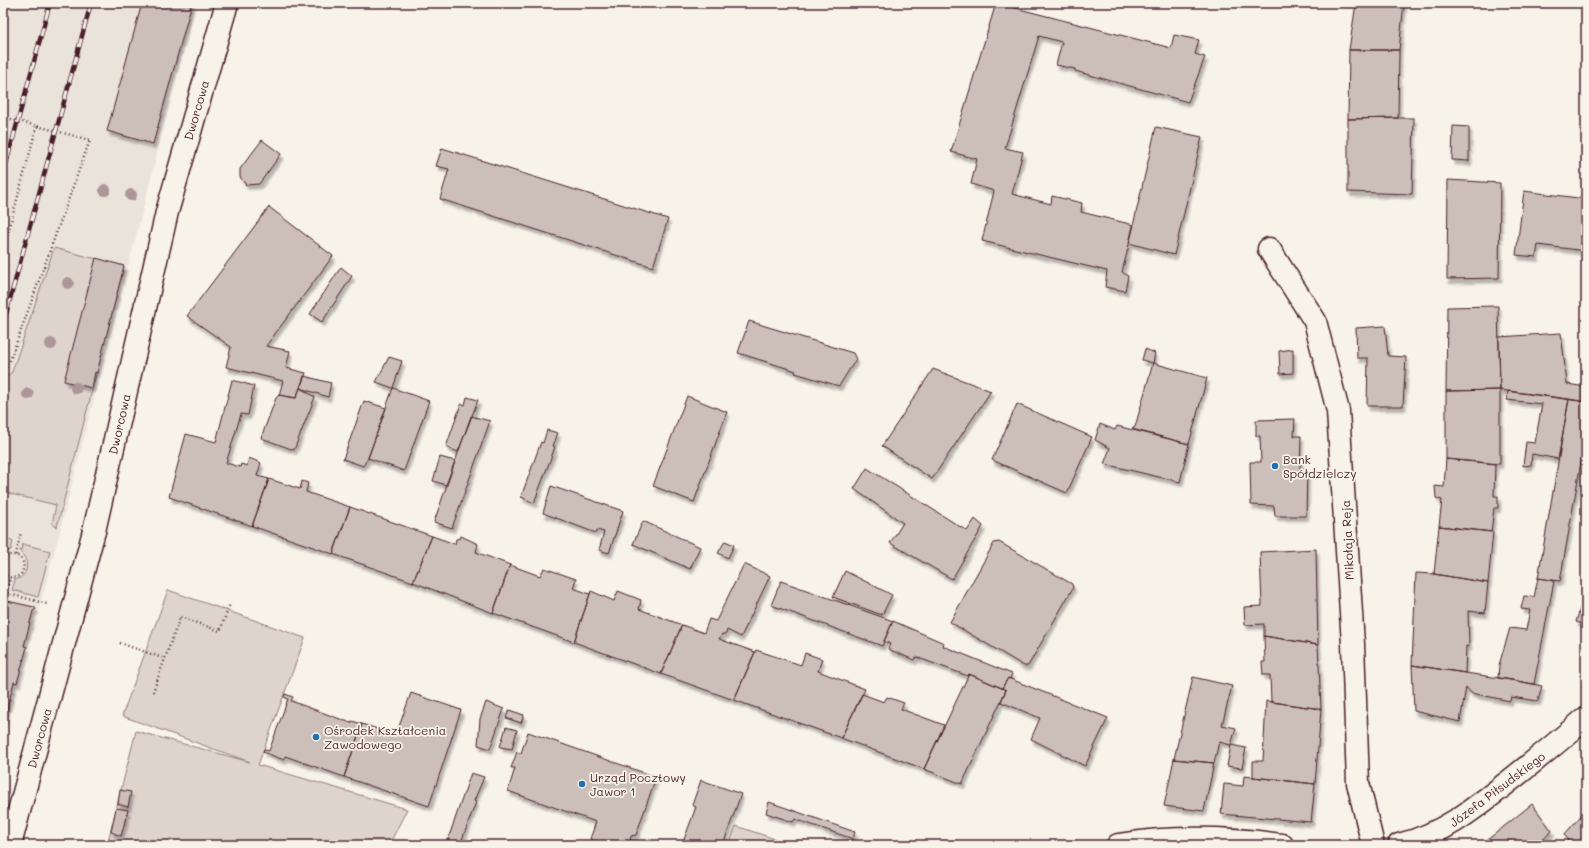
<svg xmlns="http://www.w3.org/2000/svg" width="1589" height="848" font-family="Mali,sans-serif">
  <defs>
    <filter id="shadow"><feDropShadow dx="2.5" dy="4.5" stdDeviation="1" flood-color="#0004"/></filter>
  </defs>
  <rect width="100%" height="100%" fill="#f7f3e8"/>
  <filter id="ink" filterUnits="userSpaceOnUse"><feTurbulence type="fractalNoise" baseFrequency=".025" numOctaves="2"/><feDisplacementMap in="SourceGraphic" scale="8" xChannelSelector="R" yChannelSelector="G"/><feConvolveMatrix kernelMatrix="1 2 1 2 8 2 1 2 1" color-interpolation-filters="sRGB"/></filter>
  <g filter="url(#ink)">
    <path fill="#eae3da" d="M3 3H196L56 546 3 741Z"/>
    <path fill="#ded4cc" stroke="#947a7c" d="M54 248 124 266 57 527 52 524 56 505 3 492V385L5 378 12 372Z
      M3 539 13 541 11 550 3 553Z
      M23 544 50 551 38 597 12 590 15 580C29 576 30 561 20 552Z
      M168 590 305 638 258 765 407 809 389 845H107L136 731 250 762 122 716Z
      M736 826 793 845H729Z"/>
    <path fill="#ccbfb9" stroke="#4a1f2b" filter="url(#shadow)" d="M142 3H192L153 144 107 131Z
      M996 3 1171 48 1174 35 1199 40 1195 54 1205 57 1188 102 1075 71V69L1056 65 1062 42 1039 36 1005 148 1023 152 1012 194 1051 204 1052 196 1082 203 1081 212 1134 225 1122 272 1128 276 1125 291 1105 287 1107 271 982 241 994 191 971 184 977 159 951 152Z
      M1356 3H1404L1399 50H1349Z
      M1349 50H1399L1398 118 1348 119Z
      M1398 118H1414L1412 194 1348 192V119Z
      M1453 126 1469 127V161L1452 160Z
      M1156 127 1202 137 1174 255 1129 243Z
      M262 140 281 154 259 184 246 185 240 177V169Z
      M442 148 668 219 653 267 440 199 449 169 436 166Z
      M1448 180 1500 183 1499 278 1447 279Z
      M1524 191 1586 199V251L1538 245 1536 257 1516 255Z
      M269 207 333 256 266 346 290 351 286 368 306 373 296 398 279 395 283 381 226 367 231 347 187 316Z
      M96 258 124 266 97 373 95 372 92 388 64 381Z
      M341 267 352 276 322 322 310 314Z
      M1498 306 1500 390 1446 391 1447 307Z
      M749 321 853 353 856 359 839 386 795 373 796 371 738 353Z
      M1385 326 1388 356 1406 357 1403 406H1367L1368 358H1357L1356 328Z
      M1561 333 1567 384 1586 387V402L1500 390 1499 337Z
      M1145 349 1155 353 1153 363 1142 360Z
      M1293 349V373L1280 374 1279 351Z
      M389 357 402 361 393 388 376 382Z
      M1153 363 1207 378 1189 444 1132 429 1135 427Z
      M933 369 991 391 932 479 882 446Z
      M304 376 331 383 328 397 300 388Z
      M232 380 254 386 248 415 241 414 226 463 240 467 241 464 247 466 249 458 261 463 257 476 269 479 252 526 169 497 186 434 216 442Z
      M300 388 315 397 294 450 261 438 276 398 279 395 296 398Z
      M393 388 429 401 404 471 368 458Z
      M1500 390V464L1446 459V391Z
      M1508 391 1569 399 1558 459 1532 454 1531 465 1523 466 1526 442 1535 443 1542 404 1507 400Z
      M687 396 727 412 694 502 653 486Z
      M467 397 478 400 458 452 446 447 461 404 465 405Z
      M1569 399 1586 402V434L1560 581 1538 578Z
      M364 401 386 408 368 458 363 466 343 459Z
      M1017 404 1092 437 1067 493 992 460Z
      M471 416 490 421 452 528 434 522Z
      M1295 419 1294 436H1301L1300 469H1307L1306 516H1275L1274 506 1251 505 1250 462H1261L1260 436H1256V420Z
      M1100 424 1115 430 1117 426 1189 444 1180 482 1104 464 1110 448 1095 440Z
      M547 430 558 433 553 446 555 447 534 503 521 497 541 442 543 443Z
      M440 457 455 461 446 485 433 481Z
      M1446 459 1495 464 1494 496H1498V508H1494L1491 532 1439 526 1442 500 1436 498 1435 486 1444 487Z
      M867 468 967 531 975 519 983 526 952 579 890 543 903 523 854 489Z
      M269 479 300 489 302 481 308 483 306 492 350 507 333 554 252 526Z
      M551 486 623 511 609 553 599 550 604 532 597 530 596 533 543 513Z
      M350 507 432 536 413 582 333 554Z
      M643 521 700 547 690 569 633 544Z
      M1439 526 1493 532 1488 583 1434 574Z
      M432 536 455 544 456 539 460 538 461 536 478 544 476 552 510 565 493 613 413 582Z
      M725 541 734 545 728 558 718 553Z
      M999 542 1072 584 1073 588 1028 666H1024L950 622 994 543Z
      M1316 549 1318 645 1264 636V624L1245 625 1244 607 1262 606 1260 552Z
      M744 564 770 576 741 637 727 630 726 634H722L719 639 755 652 734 700 661 674 682 625 704 633 709 619 716 621Z
      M510 565 540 576 544 568 576 579 573 588 590 594 574 642 493 613Z
      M845 571 892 595 882 615 833 597Z
      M1416 573 1434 574 1488 583 1485 613 1468 611 1469 647 1466 646 1465 673 1412 665Z
      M1538 578 1554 581 1534 684 1498 678 1499 665 1510 628 1526 630 1530 610 1521 609 1524 596 1534 597Z
      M781 581 893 621 882 646 771 605Z
      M1586 588V625L1576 622Z
      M591 591 614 601 618 591 641 600 639 609 682 625 661 674 574 642Z
      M3 600 34 607 36 609 33 611 24 646 27 647 17 683 14 682 3 725Z
      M893 621 944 643 943 646 1012 674 1010 679 1008 678 1002 688 969 674 968 676 916 657 914 660 888 649 890 644 884 641Z
      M1264 636 1318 645 1321 709 1271 702 1270 675H1263L1262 662H1265Z
      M756 650 801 665 805 653 822 659 818 671 865 689 841 738 734 700Z
      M1412 665 1513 680 1542 686 1538 701 1511 697 1510 701 1471 693 1466 687 1460 722 1414 711Z
      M969 674 1006 690 962 784 924 769Z
      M1193 677 1232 686 1222 725 1236 728 1231 745 1219 742 1214 763 1174 759Z
      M1008 678 1108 718 1085 766 1031 739 1040 718 1001 702 1006 690 1002 688Z
      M411 693 461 710 429 806 344 777 362 724 396 735Z
      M285 694 293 697 291 701 351 723 352 721 362 724 344 777 285 756 284 760 263 752 264 749 269 751 288 699 284 697Z
      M862 694 884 702 887 697 904 703 901 709 944 725 924 769 841 738Z
      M1266 701 1321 709 1315 784 1253 777V761H1263Z
      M486 702 504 709 490 749 478 745 480 719Z
      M509 710 524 715 521 723 506 718Z
      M506 727 517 730 512 749 500 747Z
      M528 732 656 777 636 835 631 836 629 845H608L590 839 596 822 508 791 515 768H511L517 752 521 753Z
      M1231 745 1246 748 1242 768 1227 766Z
      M1174 759 1214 763 1204 811 1164 806Z
      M471 773 484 777 474 801 476 802 460 845H446Z
      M1244 776 1315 784 1311 822 1221 814 1224 784 1243 786Z
      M701 780 741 794 723 845H682L696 807 692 805Z
      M120 790 131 792 128 807 118 804Z
      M769 802 855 832 853 839 795 819 793 822 766 813Z
      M1532 804 1552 831 1537 845H1481Z
      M116 808 128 810 121 836 111 832Z
      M1586 810V842L1583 845H1563L1569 840 1564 835Z"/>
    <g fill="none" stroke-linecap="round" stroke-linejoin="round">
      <defs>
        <path id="minor" d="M1269 249 1315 321 1338 411 1353 644 1358 783 1373 845
          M94 531 167 212 227 3"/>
        <path id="tertiary" d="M10 845 94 531
          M1118 845C1173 836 1227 837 1282 845
          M1399 845C1442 835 1474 809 1508 782 1535 761 1560 740 1586 718"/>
      </defs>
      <use href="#minor" stroke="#4a1f2b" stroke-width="25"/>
      <use href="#tertiary" stroke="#4a1f2b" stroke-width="25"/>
      <path stroke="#4a1f2b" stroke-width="2.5" stroke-dasharray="1 3" stroke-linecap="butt" d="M3 117 90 140 8 366 3 371
        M3 251 37 126
        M16 555 21 532
        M3 559 8 555H16C24 560 26 566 21 574 15 579 9 579 3 573
        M3 592 47 604
        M7 593 10 578
        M120 643 165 659
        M153 692 180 617 220 631 230 604"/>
      <use href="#minor" stroke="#f7f3e8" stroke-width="22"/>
      <use href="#tertiary" stroke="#f7f3e8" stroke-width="22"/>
      <defs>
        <path id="rail" d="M3 175 50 3
          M3 325 91 3"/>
      </defs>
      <use href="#rail" stroke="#4a1f2b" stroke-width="4.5"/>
      <use href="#rail" stroke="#f7f3e8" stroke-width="3" stroke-dasharray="9" stroke-linecap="butt"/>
    </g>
    <g fill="#ac9796">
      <circle cx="105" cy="190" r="6"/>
      <circle cx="131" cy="195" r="6"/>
      <circle cx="68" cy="283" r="6"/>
      <circle cx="51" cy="344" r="6"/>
      <circle cx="76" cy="388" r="6"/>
      <circle cx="28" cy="394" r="6"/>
    </g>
  </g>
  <g fill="#1f6fb2" stroke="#f7f3e8" stroke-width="1.5">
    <circle cx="1275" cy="466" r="4"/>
    <circle cx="316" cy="737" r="4"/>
    <circle cx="582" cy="784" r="4"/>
  </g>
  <g text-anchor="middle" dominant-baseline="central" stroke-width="3.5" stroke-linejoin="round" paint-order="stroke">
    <g font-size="12" fill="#4a1f2b" stroke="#f7f3e8">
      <text transform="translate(196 110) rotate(-74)">Dworcowa</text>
      <text transform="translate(119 424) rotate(-77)">Dworcowa</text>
      <text transform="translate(1347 540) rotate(-93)">Mikołaja Reja</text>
      <text transform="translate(39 738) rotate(-75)">Dworcowa</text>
      <text transform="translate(1497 789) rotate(-37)">Józefa Piłsudskiego</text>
    </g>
    <g font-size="12" fill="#4a1f2b" stroke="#f7f3e8" text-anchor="start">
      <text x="1283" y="459">Bank<tspan x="1283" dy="14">Spółdzielczy</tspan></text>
      <text x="324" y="730">Ośrodek Kształcenia<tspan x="324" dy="14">Zawodowego</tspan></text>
      <text x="590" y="777">Urząd Pocztowy<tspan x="590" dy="14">Jawor 1</tspan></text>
    </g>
  </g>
  <rect width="1589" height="848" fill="none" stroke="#f7f3e8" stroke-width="16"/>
  <rect x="8" y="8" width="1573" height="832" fill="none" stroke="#4a1f2b" stroke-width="1.5" filter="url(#ink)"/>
</svg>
